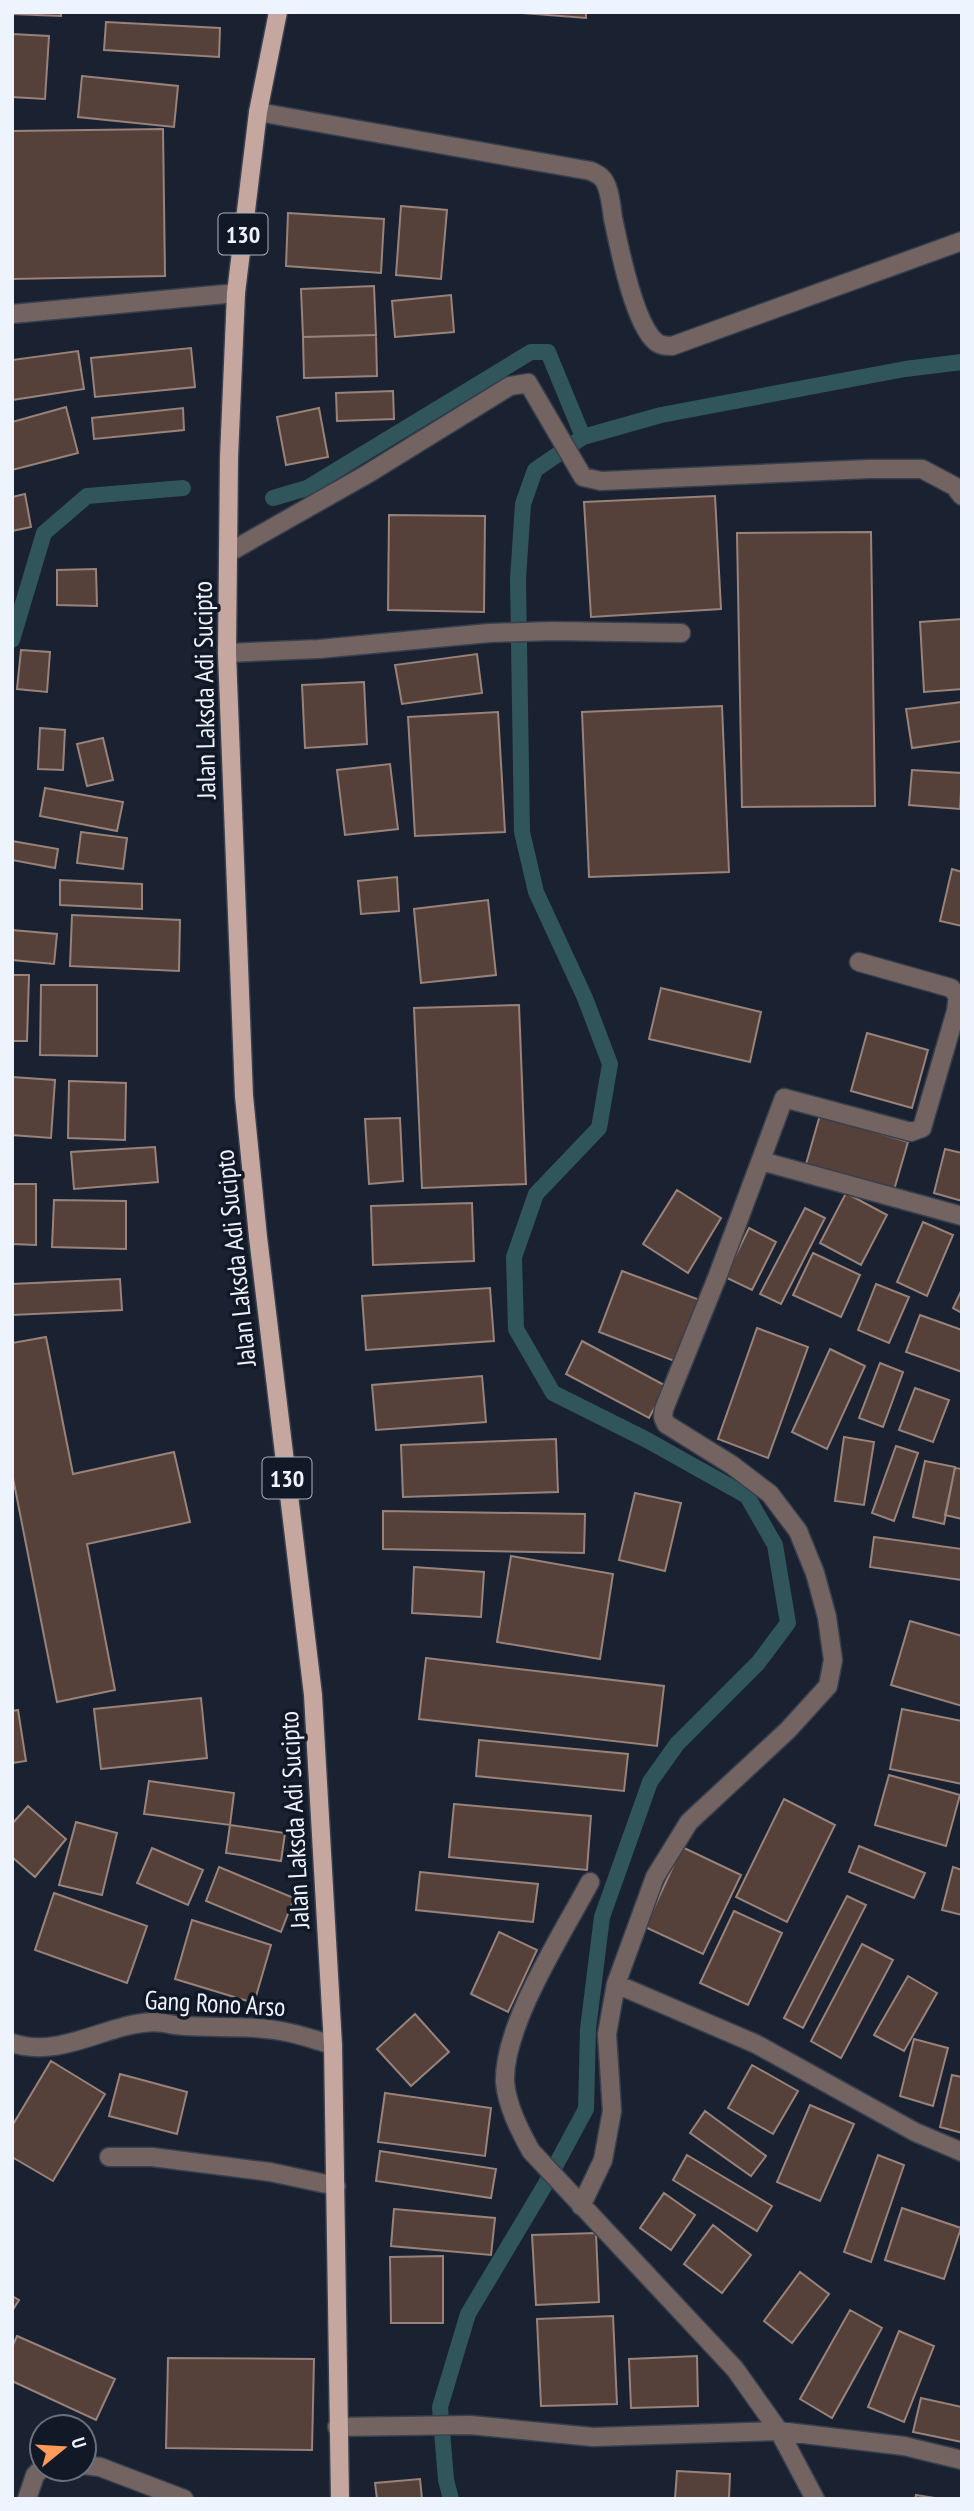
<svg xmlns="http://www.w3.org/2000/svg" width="974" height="2511" font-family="'PT Sans Narrow',sans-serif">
  <rect width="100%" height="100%" fill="#1a2231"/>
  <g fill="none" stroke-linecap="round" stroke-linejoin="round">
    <path stroke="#30555a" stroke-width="16" d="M273 498 307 488 531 352H548L583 437
      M12 640 44 533 87 496 183 488
      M451 2499 446 2480 440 2407 468 2314 545 2185 586 2109 588 2029 602 1917 650 1782 677 1744 758 1663 788 1623 775 1545 747 1496 647 1440 553 1393 516 1329 514 1257 536 1194 599 1128 610 1064 585 998 536 892 522 832 518 579 523 504 535 470 583 437 661 415 905 369 962 362"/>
  </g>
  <path fill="#55413a" stroke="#99827a" stroke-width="2" d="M12 12H61V16L12 14Z
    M509 12H586V18Z
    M106 22 220 28 219 57 104 50Z
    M12 34 49 36 45 99 12 97Z
    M82 76 178 86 174 127 78 117Z
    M163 129 165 276 12 279V131Z
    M401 206 447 210 441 279 396 275Z
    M288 213 384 219 381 273 286 266Z
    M374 286 376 335 303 337 301 289Z
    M451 295 454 332 395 337 392 301Z
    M376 335 377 376 304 378 303 337Z
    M191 348 195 387 95 397 91 358Z
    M78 351 84 389 12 400V360Z
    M393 391 394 419 337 421 336 393Z
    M66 407 78 453 12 470V422Z
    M183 408 184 430 94 439 92 418Z
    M319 408 328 457 286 465 277 417Z
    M25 494 31 527 12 531V497Z
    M715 496 721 609 591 617 584 502Z
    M389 515 485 516 484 612 388 610Z
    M871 532 875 806 742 807 737 533Z
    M96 569 97 606 57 605V570Z
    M962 619V689L924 692 920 622Z
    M21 650 50 652 47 692 17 689Z
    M477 654 482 693 402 704 395 665Z
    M364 682 367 744 305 748 302 685Z
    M962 702V741L912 748 906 709Z
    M722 706 729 872 589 877 582 712Z
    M498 712 505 832 415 836 408 717Z
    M40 728 65 730 63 770 38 769Z
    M103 738 113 780 87 786 77 744Z
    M390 764 398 829 345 835 337 770Z
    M912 770 962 773 960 809 909 805Z
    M45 788 123 802 117 831 40 816Z
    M81 832 127 838 123 869 77 863Z
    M12 841 58 849 55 868 12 860Z
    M952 869 962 872V926L940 921Z
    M397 877 399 911 361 914 358 881Z
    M60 880 142 884V909L60 905Z
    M488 900 496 975 421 983 414 909Z
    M72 915 180 920 179 971 70 966Z
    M12 930 57 934 54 964 12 960Z
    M12 975H29L27 1041H12Z
    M41 985H97V1056L40 1055Z
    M661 988 761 1012 750 1062 649 1039Z
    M519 1005 526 1184 422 1188 414 1008Z
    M867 1033 928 1050 912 1108 851 1091Z
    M12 1077 55 1080 51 1138 12 1135Z
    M69 1081 126 1083 125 1140 68 1138Z
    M820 1115 908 1142 894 1190 806 1164Z
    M400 1118 403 1181 369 1184 365 1119Z
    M155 1147 158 1182 74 1189 71 1152Z
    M945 1149 962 1153V1201L934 1193Z
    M12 1184H36V1245L12 1244Z
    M677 1190 721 1218 688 1273 643 1244Z
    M846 1193 887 1215 861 1265 820 1243Z
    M54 1200 126 1201V1249L52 1247Z
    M472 1203 474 1261 373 1265 371 1206Z
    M805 1208 825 1218 781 1304 760 1294Z
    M923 1222 953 1235 927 1296 897 1282Z
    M749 1228 776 1242 752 1290 725 1277Z
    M813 1253 860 1275 841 1317 793 1295Z
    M622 1271 700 1300 677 1362 599 1332Z
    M120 1279 122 1310 12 1315V1284Z
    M876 1284 909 1297 889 1343 858 1330Z
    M490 1288 494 1341 366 1350 362 1296Z
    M962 1289V1313L953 1308Z
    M920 1315 962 1330V1372L906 1352Z
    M757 1328 808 1347 768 1458 718 1439Z
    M46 1337 73 1474 174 1452 190 1522 87 1544 115 1690 57 1702 12 1473V1343Z
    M582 1341 666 1386 649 1418 566 1374Z
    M830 1349 865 1366 827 1449 792 1432Z
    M880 1363 903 1372 883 1427 859 1418Z
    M482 1376 486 1422 376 1430 372 1385Z
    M915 1388 949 1400 933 1442 899 1430Z
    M844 1437 874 1442 864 1505 835 1501Z
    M556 1439 558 1492 403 1497 401 1445Z
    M896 1446 918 1453 894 1521 872 1513Z
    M925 1461 955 1467 944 1524 913 1517Z
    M955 1468 962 1469V1519L945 1515Z
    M635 1493 681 1503 665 1571 619 1560Z
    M383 1511 585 1514 584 1553 383 1549Z
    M874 1537 962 1549V1580L870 1567Z
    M511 1556 613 1574 600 1659 497 1642Z
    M414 1567 484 1572 481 1617 412 1613Z
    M910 1621 962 1636V1706L891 1685Z
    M426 1658 664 1686 657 1746 419 1719Z
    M201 1698 207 1758 101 1769 94 1709Z
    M902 1709 962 1721V1784L890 1769Z
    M18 1710 26 1761 12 1763V1711Z
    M479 1740 628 1754 624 1791 476 1776Z
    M889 1775 960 1795 946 1846 875 1825Z
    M149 1781 234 1793 230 1825 144 1814Z
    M784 1799 835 1825 787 1922 736 1897Z
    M454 1804 591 1816 587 1870 449 1857Z
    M28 1806 66 1839 35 1877 12 1857V1824Z
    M76 1822 117 1833 102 1895 59 1885Z
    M230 1825 285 1833 281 1861 226 1853Z
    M859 1846 925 1873 914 1898 849 1872Z
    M682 1847 741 1875 703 1954 645 1927Z
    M152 1848 203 1870 188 1905 137 1883Z
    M219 1867 294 1898 281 1932 206 1901Z
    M953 1867 962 1870V1915L942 1910Z
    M420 1872 538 1884 533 1922 416 1910Z
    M54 1893 147 1926 127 1983 35 1950Z
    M847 1896 866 1905 803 2028 784 2018Z
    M734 1911 782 1933 748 2005 700 1983Z
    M192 1920 271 1945 254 2003 175 1979Z
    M499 1932 537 1950 508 2012 471 1994Z
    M862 1944 893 1960 841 2058 811 2041Z
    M908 1976 937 1993 904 2051 874 2035Z
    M415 2014 449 2052 411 2086 377 2049Z
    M914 2039 948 2048 933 2106 900 2096Z
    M51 2061 105 2094 53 2181 12 2157V2126Z
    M752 2065 798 2091 773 2134 728 2108Z
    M120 2074 187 2092 177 2134 109 2116Z
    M952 2075 962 2077V2133L940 2127Z
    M385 2093 491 2108 485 2156 378 2142Z
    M810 2105 854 2124 820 2201 777 2182Z
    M705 2111 766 2156 751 2176 690 2133Z
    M380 2151 496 2169 491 2198 376 2181Z
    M687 2155 772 2206 757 2231 673 2180Z
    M878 2155 904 2165 871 2262 844 2252Z
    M664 2193 695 2215 671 2250 640 2228Z
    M902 2208 961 2228 944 2279 885 2260Z
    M394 2209 495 2218 491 2255 391 2246Z
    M713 2225 751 2255 722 2293 684 2264Z
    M596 2233 599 2302 536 2305 532 2235Z
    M443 2256V2323H391L390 2257Z
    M800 2272 829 2294 792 2343 764 2321Z
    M12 2296 19 2300 12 2311Z
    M850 2310 882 2328 832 2418 800 2399Z
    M613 2316 617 2404 541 2406 537 2319Z
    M899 2331 934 2346 904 2422 868 2407Z
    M17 2336 115 2379 96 2420 12 2381V2347Z
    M697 2356 698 2406 631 2408 629 2359Z
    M168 2358 314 2359 312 2450 166 2448Z
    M921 2398 962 2407V2442L913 2432Z
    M677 2471 730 2474 729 2499H675Z
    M420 2479 422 2499H377L375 2483Z
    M916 2495 941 2499H915Z"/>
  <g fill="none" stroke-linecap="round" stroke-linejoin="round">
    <defs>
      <path id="minor" d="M258 112 591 171C594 173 598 174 601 177 610 185 611 206 613 218 619 247 634 324 656 342 661 346 666 346 672 346L962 241
        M12 314 236 293
        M228 553 369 473 510 386 528 383 583 477 601 481 869 469H922L954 486 962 496
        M227 653 319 649 489 633 552 631 681 633
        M859 962 951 988 958 996 956 1011
        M761 1161 962 1216
        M590 1882C563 1933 503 2025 505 2082 507 2106 520 2131 531 2151L735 2369 779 2431 815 2499
        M616 1984 756 2044 915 2132 962 2152
        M12 2043C61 2059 105 2024 153 2022 164 2022 174 2026 185 2026 218 2028 253 2025 286 2032 302 2035 318 2041 333 2045
        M109 2157H152L270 2172 336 2186
        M581 2206 603 2160 612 2111 607 2034 616 1984 655 1877 689 1822 788 1730 828 1686 833 1660 827 1617 815 1573 798 1531 770 1494 732 1465 666 1424 663 1417 664 1409 718 1275 784 1098 911 1132 922 1128 956 1011 962 1012
        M337 2427 470 2425 593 2437 779 2431 904 2446 962 2460
        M84 2465 100 2467 184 2499
        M27 2499 35 2475 42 2468"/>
      <path id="major" d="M278 12 258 112 236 293 229 458 227 653 244 1096 258 1237 313 1695 333 2045 340 2499"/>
    </defs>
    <use href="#minor" stroke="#383f4e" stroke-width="21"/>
    <use href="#major" stroke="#383f4e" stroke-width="21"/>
    <use href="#minor" stroke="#736461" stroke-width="18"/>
    <use href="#major" stroke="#c5a7a0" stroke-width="18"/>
  </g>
  <g text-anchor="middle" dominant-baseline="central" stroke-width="7" stroke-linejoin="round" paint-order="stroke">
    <g fill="#111927" stroke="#acb2be" stroke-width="2">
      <rect x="218.5" y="213.5" width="49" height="41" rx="5"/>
      <rect x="262.5" y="1457.5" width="49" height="41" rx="5"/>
    </g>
    <g font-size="24" font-weight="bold" fill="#eef4fe">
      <text x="243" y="234">130</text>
      <text x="287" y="1478">130</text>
    </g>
    <g font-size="26" fill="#eef4fe" stroke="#111927">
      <text transform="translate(204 690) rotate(-91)">Jalan Laksda Adi Sucipto</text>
      <text transform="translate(235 1258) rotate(-96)">Jalan Laksda Adi Sucipto</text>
      <text transform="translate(294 1820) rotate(-93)">Jalan Laksda Adi Sucipto</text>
      <text transform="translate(215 2003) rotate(3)">Gang Rono Arso</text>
    </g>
  </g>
  <rect width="974" height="2511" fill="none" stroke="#eef4fe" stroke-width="28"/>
  <g transform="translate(63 2448) rotate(72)"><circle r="33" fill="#111927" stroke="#69717d" stroke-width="2"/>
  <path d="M0-5L12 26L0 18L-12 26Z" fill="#ff9b5a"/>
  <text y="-10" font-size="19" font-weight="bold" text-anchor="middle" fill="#eef4fe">U</text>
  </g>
</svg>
